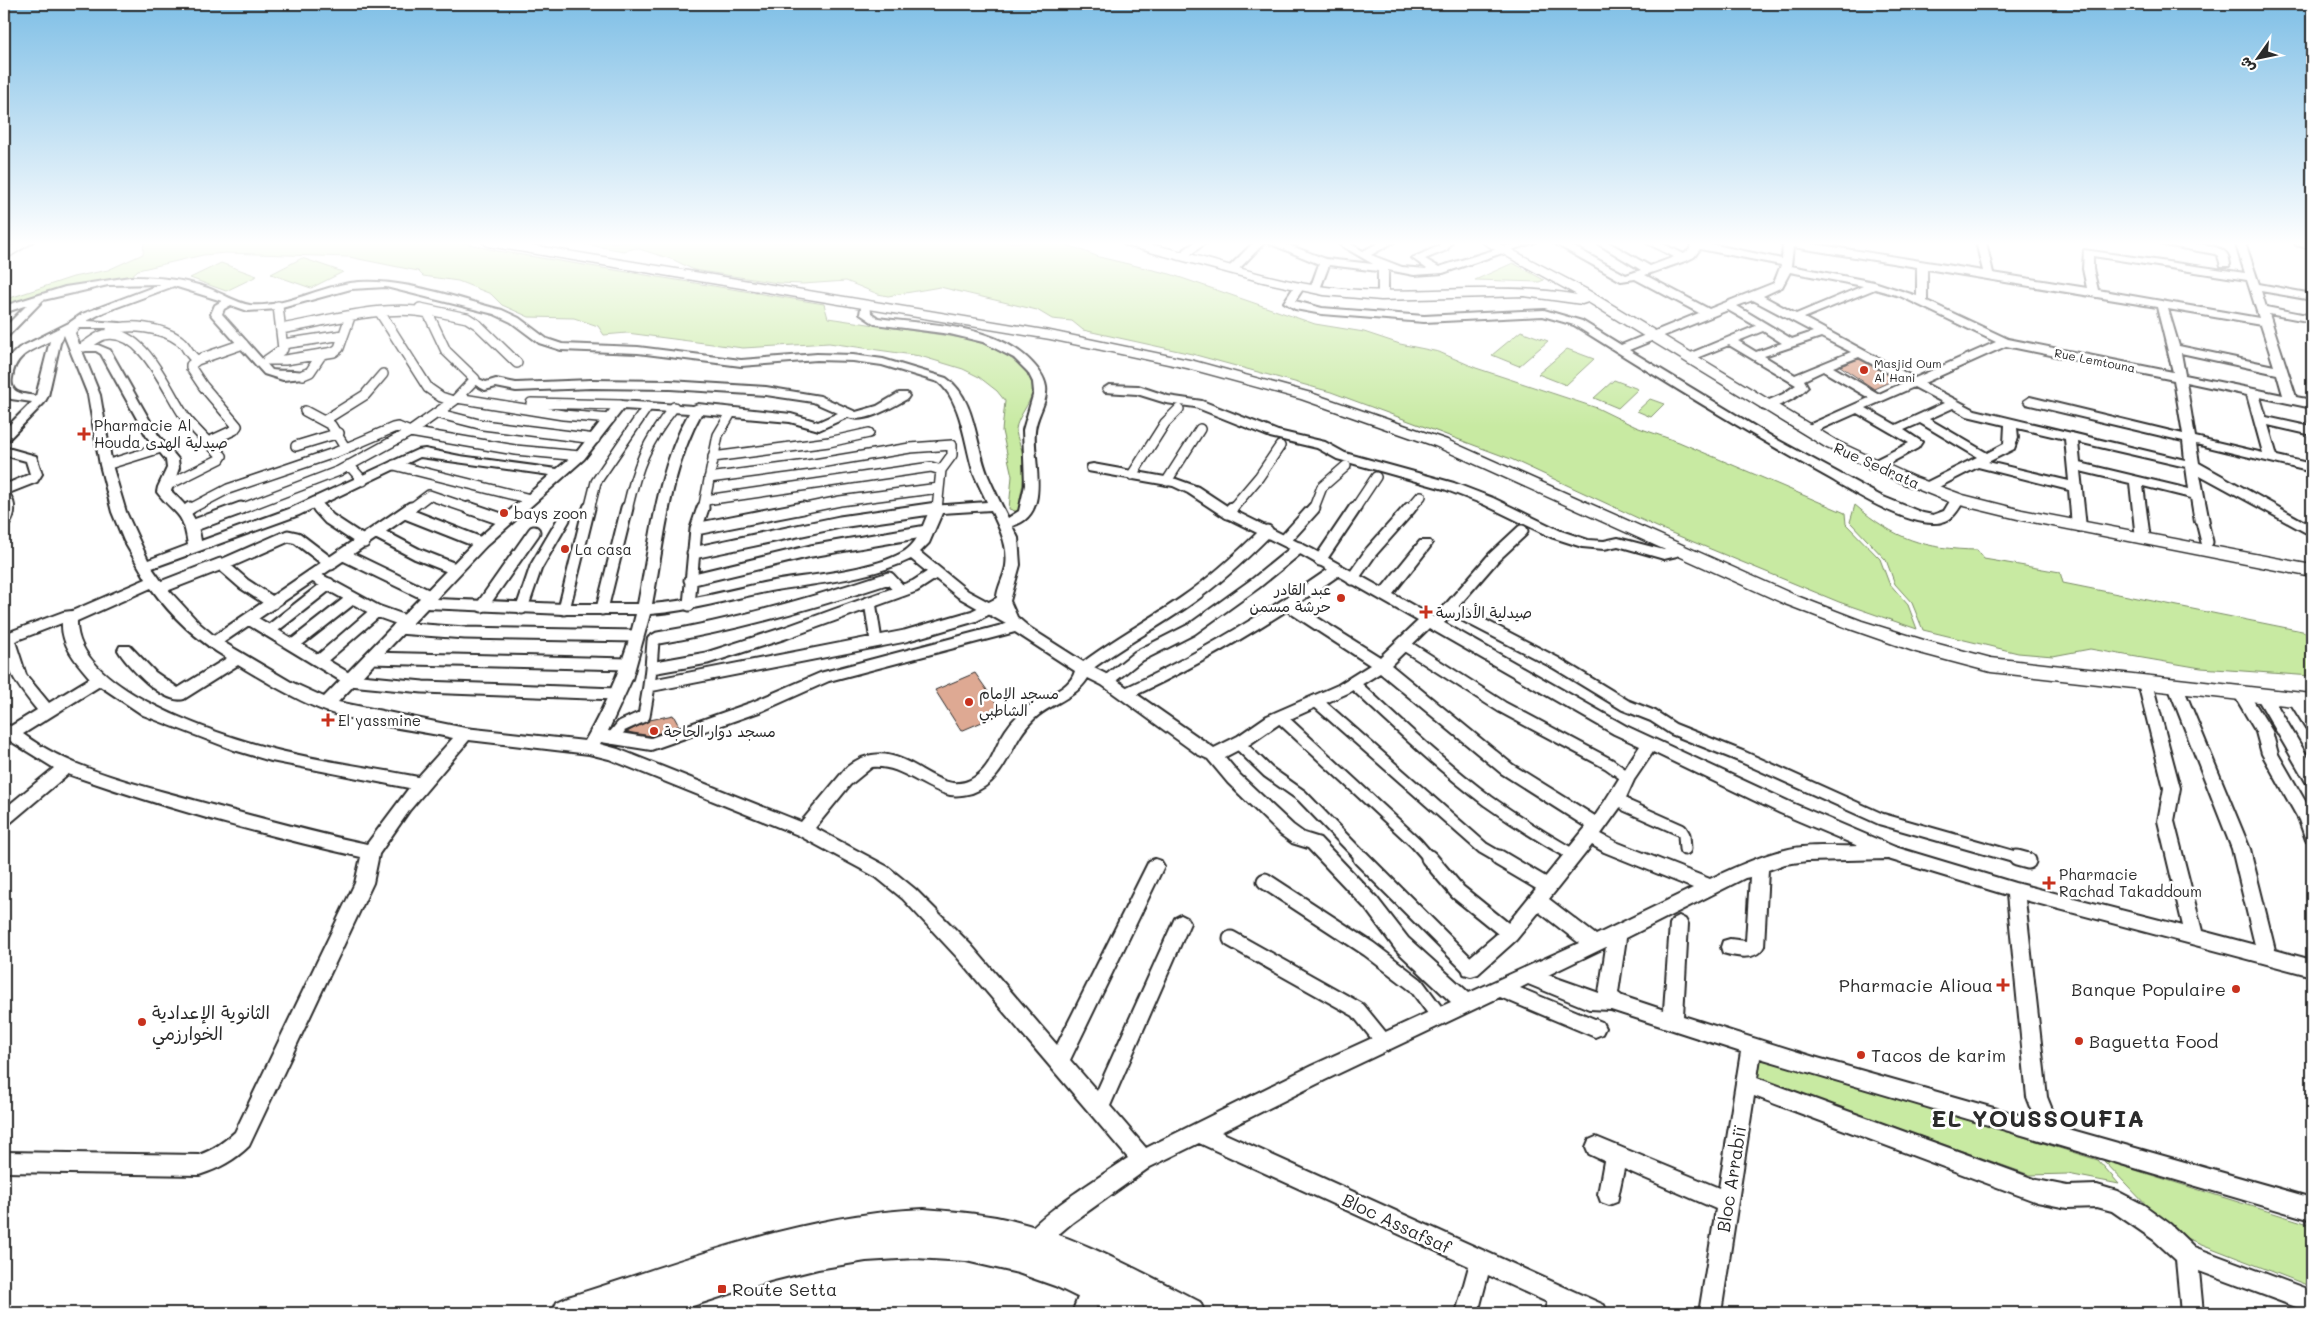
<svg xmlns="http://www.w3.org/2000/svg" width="2316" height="1317" font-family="Mali,'Playpen Sans Arabic',sans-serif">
  <rect width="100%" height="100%" fill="#fff"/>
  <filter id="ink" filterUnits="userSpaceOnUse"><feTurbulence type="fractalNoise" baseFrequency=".02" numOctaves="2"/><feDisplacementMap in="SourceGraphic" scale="10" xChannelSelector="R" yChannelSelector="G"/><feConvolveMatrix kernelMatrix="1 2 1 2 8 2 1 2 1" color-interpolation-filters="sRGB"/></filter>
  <g filter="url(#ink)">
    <path fill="#c8eaa2" stroke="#7a8a66" d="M144 242H460L498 251 824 304 828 318 969 339C989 345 1037 365 1032 393 1029 406 1018 416 1016 429 1016 439 1023 449 1024 459 1026 476 1020 495 1018 512L1009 509 1012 476 1002 431 1005 401 997 391 979 377 963 369 920 356 829 343 743 348 627 333 604 335 598 326 574 318 529 317 502 305 491 294 458 281 423 276 418 271 349 257 226 253 203 255 138 270 131 276 64 287 4 307V300L73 277 108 270 143 254Z
      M573 242H1060L1099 257 1170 274 1315 324 1364 332 1400 344 1439 352 1476 368 1597 408 1636 427 1679 442 1845 513 1846 524 1880 559 1889 583 1908 605 1917 629 1839 602 1657 527 1511 459 1331 392 1192 354 1083 330 1072 321 1052 319 1037 310 940 287 888 296 878 294 846 281 803 284 778 283 694 270 674 260 636 248 624 251Z
      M302 258 343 272 311 288 271 274Z
      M221 263 257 276 226 291 190 278Z
      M1513 263 1544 280 1539 282 1475 280Z
      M1521 331 1548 341 1519 366 1492 355Z
      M1567 349 1594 359 1566 385 1538 374Z
      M1614 380 1638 389 1618 408 1594 398Z
      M1650 399 1664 404 1651 417 1637 411Z
      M1855 505C1895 539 1924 549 1977 550L1984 559 2060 572 2063 583 2312 633V676L2201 668 2090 649 2053 656 2018 653 1923 630 1912 603 1895 584 1886 560 1850 522Z
      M1750 1053 2098 1160 2119 1184 2068 1174 2030 1175 1745 1074Z
      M2103 1160 2312 1225V1287L2173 1233Z"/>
    <path fill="#dea993" stroke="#2b2b2b" d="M1859 359 1896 379 1874 389 1840 366Z
      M975 673 1003 713 961 731 935 690Z
      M673 715 679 726 651 736 627 732 650 720Z"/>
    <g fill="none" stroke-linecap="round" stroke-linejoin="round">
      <defs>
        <path id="pedestrian-far2" d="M420 308 467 318 478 325 517 363
          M381 314 428 388 441 397 453 401
          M111 330C130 323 162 328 179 340 187 345 188 355 197 360L243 344
          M283 344 343 335
          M84 347C90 343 97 337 104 335 143 326 167 392 185 417 196 431 209 443 222 456L220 459 164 487
          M197 360 191 365V368L203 386 237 426 234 430 208 442
          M267 360 283 349 278 306
          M268 360H285L334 352 339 348 350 317
          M303 375 310 372 322 354
          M457 398 563 415 610 419
          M531 403 620 405
          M305 411 331 425 346 449
          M436 413 483 425 595 439
          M325 420 365 395 383 374
          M296 446 339 433
          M713 457 829 442 869 433
          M106 465 161 448
          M349 465 363 481
          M394 465 530 499
          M1132 475 1165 423 1179 409
          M709 478 814 464 910 448 952 445V455L941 470 937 509 933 510
          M1167 481 1200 429
          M706 500 931 467 941 470
          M314 503 320 510
          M188 510 228 489 337 452 393 428 398 427 410 432 455 400 475 379 446 351 428 313C389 303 322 322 281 329
          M238 510 339 471 410 432 515 450 580 456
          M409 510 429 495 473 510
          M589 510 596 482 648 406
          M627 510C637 467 646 442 674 407
          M703 510 718 435 731 413
          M796 510 840 501 939 488
          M1231 510 1259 477 1280 446
          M1313 510 1322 487 1346 466
          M1354 510 1376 477
          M1409 510 1421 496"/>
        <path id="pedestrian-far1" d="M319 508 329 519 364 542
          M469 508 504 520
          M185 512 190 508
          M405 513 481 543
          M1228 513 1232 508
          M2202 522 2207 542
          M192 526 241 508
          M696 529 803 508
          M377 533 417 554 455 569
          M1285 540 1314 508
          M693 553 840 522 937 508
          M344 555 429 596
          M1320 560 1355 508
          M222 565 288 536 297 538 331 564
          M313 576 377 611 405 621
          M1352 579 1371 552 1410 508
          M690 580 811 551 927 531
          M159 588 221 564 244 584 273 603
          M870 602 876 641
          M689 605 696 529 703 508
          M482 606 534 532
          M522 608 536 567 564 519
          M1450 608 1556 663 1625 705 1653 716 1673 729 1743 757 1881 819 2022 859
          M564 609 589 508
          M602 609 627 508
          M249 619 350 680 423 687 616 694
          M1435 625 1494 557 1522 531
          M398 628 465 633 637 636
          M269 631 329 584
          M213 643 411 508
          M1403 644 1502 707 1609 764 1627 777
          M293 645 353 598
          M370 658 628 664
          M319 661 377 611
          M651 668 653 641 658 638C737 625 813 603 889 578L901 591
          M1083 669C1116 643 1152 625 1186 601 1215 581 1242 556 1267 531
          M1107 681 1137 657 1192 629 1256 583 1299 548
          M1353 683C1397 724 1440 765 1488 801 1516 821 1545 839 1575 856
          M649 686 651 668 707 658 785 633 915 586 935 573
          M1125 694C1199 660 1270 617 1337 570
          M1316 701 1483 848 1502 859
          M1280 717 1416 843 1430 859
          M612 738 622 726 644 716 649 686 905 636 974 616 1003 601
          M1238 743 1268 772 1302 796 1363 859
          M1618 797 1627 806 1681 830 1684 835 1685 849"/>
        <path id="pedestrian" d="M1361 858 1471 968
          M1429 858 1458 892 1510 934
          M1499 858 1548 887
          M2017 858 2028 861
          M1265 881 1369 949 1416 985 1439 1016
          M1231 939 1358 1010 1384 1042
          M1552 1313 1557 1296"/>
        <path id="minor" d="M1195 242H1207L1186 258H1178V254Z
          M1254 242H1265L1237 271H1229V267Z
          M1266 242H1281L1326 259 1373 264 1335 242H1348L1363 251 1380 242H1394L1371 255 1402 267 1427 269 1412 258 1439 246V242H1452L1447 250 1425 259 1439 267 1519 242H1535L1443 273 1414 275 1388 270V296L1383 299 1378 296V271L1329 265 1320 289 1319 291H1311L1310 289 1319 264Z
          M1552 242H1565L1626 275 1641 270 1595 242H1608L1650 266 1674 257 1645 242H1659L1684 254 1690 249 1691 242H1701L1782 259 1783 245 1776 242H1802L1983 271 1976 242H1986L1993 273 2087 288 2083 269 2084 250 2245 273 2235 242H2245L2259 284 2312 294V300L2261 291 2266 307 2312 316V322L2269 314 2296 397 2312 400V408L2260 397 2266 417 2312 427V435L2268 425 2277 456 2312 464V472L2196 444 2199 463 2312 526V536L2200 475 2209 522 2207 525 2202 526 2195 522 2191 498 2143 486 2150 539 2143 543 2136 539 2130 483 2080 471 2086 527 2079 531 2072 527 2069 490 1978 467 1933 490H1923L1922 487 1923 484 1977 457 1920 423 1904 430 1922 442 1918 448 1879 469H1869L1868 466 1869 463 1909 443 1857 413 1812 433H1804L1802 430 1804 427 1869 398 1823 371 1804 380 1808 387C1798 398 1780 406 1766 410L1762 409 1760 406 1762 403 1783 394 1796 385 1729 345 1694 359H1686L1684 357 1686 355 1756 326 1728 310 1629 350 1774 438 1881 496 1923 513 1933 515 1944 511 1953 496H1963L1965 499C1957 512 1952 523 1934 523 1905 524 1856 494 1831 479 1743 431 1659 378 1574 325L1543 316 1424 322 1322 314 1295 309 1284 302 1296 284 1300 283 1305 286 1295 301 1322 308 1424 316 1544 310 1582 321 1621 345 1699 313 1635 279 1621 281ZM1793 247 1917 267V296L1874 282 1791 266ZM1700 249 1781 265 1774 283 1709 309 1645 275 1688 260 1694 257ZM2093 256 2247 280 2259 318 2098 290 2093 269ZM1927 269 2157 307 2173 372 2008 339 1927 301ZM1790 272 1863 286 1796 314 1763 296 1782 287ZM1875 289 1900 296 1996 342 1915 378 1804 318ZM1753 300 1813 332 1792 339 1737 306ZM2168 309 2261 325 2274 366 2179 346ZM1763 331 1782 343 1756 352 1738 341ZM1821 337 1851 352 1795 375 1764 356ZM2006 346 2174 380 2183 434 2030 397 2024 401 2026 404 2183 441 2185 460 1975 410 1924 383ZM2181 353 2277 374 2283 395 2185 375ZM1859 357 1905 382 1879 394 1833 367ZM2186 382 2247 395 2263 453 2195 437ZM1914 387 1944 403 1896 425 1866 408ZM1953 408 1967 416 2005 425 2004 444 1987 453 1929 419ZM2017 428 2065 439 2069 481 1988 462 2014 449 2018 438ZM2078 442 2186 467 2189 489 2080 463Z
          M2159 242C2173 242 2217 242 2226 253 2229 256 2229 260 2230 264L2229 266H2221L2218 256 2215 254 2164 245Z
          M130 277C157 277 182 279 208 288 221 293 237 303 250 305 284 308 317 288 350 283 397 276 456 298 502 310L519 318 547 339 562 344 638 347 741 360 817 354 853 355 883 359 946 378C976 398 975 445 988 476 994 490 1001 504 1008 518L1019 511 1025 485 1023 430 1034 392 1033 382 1028 372 1014 358 983 342 950 334 875 324 860 314 862 302H870L871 313 878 318C926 325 986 323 1025 356 1034 364 1044 374 1046 387 1048 402 1036 416 1035 431 1032 461 1053 515 1012 526L1018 538 1020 565 1010 601 1017 617 1030 628 1088 665 1112 677 1214 748 1238 736 1267 716 1338 685 1370 665 1281 607 1279 604 1281 601H1291L1380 657 1418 621 1302 555 1223 516 1188 493 1173 486 1088 471 1087 468 1088 465 1093 464 1176 479 1198 487 1233 510 1312 549 1382 588 1420 541H1430L1432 544 1430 547 1393 594 1626 726 1792 803 1895 847 2015 883 2183 926 2158 821 2164 788 2138 683 2141 679H2151L2180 788 2174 821 2202 931 2255 945 2232 849 2168 686 2171 682H2181L2250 849 2275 950 2312 960V976L2025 900 2047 1097 2053 1112 2065 1128 2312 1198V1220L1760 1058 1757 1078 2037 1180 2067 1186 2097 1185 2117 1191 2144 1205 2170 1224 2194 1247 2312 1291V1313L2199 1271 2203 1313H2181L2176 1260 2154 1240 2112 1211 2097 1207 2067 1208 2037 1202 1754 1096 1721 1313H1699L1716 1209 1624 1169 1617 1202 1609 1205 1601 1202 1598 1194 1604 1161 1589 1154 1586 1147 1589 1140 1596 1137 1719 1188 1741 1052 1611 1010 1589 1009 1528 984 1520 988 1602 1022 1605 1028 1602 1034 1595 1037 1500 997 1325 1080 1221 1132 1604 1305 1607 1313H1571L1488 1275 1478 1313H1456L1469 1266 1199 1143 1150 1167 1073 1222 1040 1250 1032 1253 1024 1250 1021 1242C1031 1219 1104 1174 1128 1158L957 957 903 899 876 877 798 835 609 759 589 754 469 740 409 811 379 854 373 883 249 1146C235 1160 218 1169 199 1175L4 1172V1152L199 1155C213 1150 224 1142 235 1132L355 883 361 857C263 835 164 808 68 774L10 823 4 825V809L54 768 4 737V724L11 726 37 710C16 684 4 669 4 634L63 612 72 611 146 579 124 541 112 512 100 465 88 395 64 335 60 343 48 396 44 403 8 440 4 441V430L32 402 11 399 4 393V362L19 348 69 323 82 314 161 284 108 285 43 300 8 336 4 337V328L27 305 4 313V306L65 287ZM174 286 222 301 215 305 211 314 212 316 264 374 283 380 303 378 309 375C303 369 282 372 272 370L222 314 224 309 231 305 248 311 278 309 351 289 386 287 494 314 511 322 539 343 561 350 638 353 741 366 817 360 853 361 882 365 938 382C962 400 965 447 974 474 978 484 983 493 987 502L932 506C923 521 921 540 905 551 874 571 805 575 768 582 729 590 692 601 652 604 665 539 669 472 701 414L790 422 819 430 848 417C865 424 892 407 907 399L909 396 907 393H899L877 406 856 412 820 396 766 387 670 381 591 380 516 383 496 379 486 382 474 377 468 381 485 390 496 387 516 391 591 388 670 389 766 395 813 402 838 413 818 422 791 414 698 404 693 406 620 401 616 402 576 453 557 469 460 456 425 449 417 450 289 509 201 541C198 518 187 506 171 491L179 468 178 459 158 435 110 350 98 345 79 344 75 333 79 328H124L126 326 120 323 87 321 104 312ZM50 341 36 396C23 394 9 394 12 378 15 354 31 351 50 341ZM82 351H96L101 354 147 437 166 460 167 468 158 487 157 492C176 517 183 509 188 545L148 560 126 512 112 465 100 395ZM623 409 689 413C656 472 651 539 638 604H564L436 599 486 546 584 459ZM420 457 550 475 476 540 324 697 291 682 218 639 200 624 164 585 152 568 299 515ZM991 510C999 528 1009 545 1006 566 1004 579 993 594 998 607L968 591 920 552 929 543 942 513ZM911 559 958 597 1006 624 820 673 750 703 651 738 608 731 632 679 650 614C691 611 730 599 770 591 817 583 867 580 911 559ZM151 588C171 616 198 641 227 658L178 688 155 672 130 646H120L118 650C127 666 164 705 184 699L238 665C265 681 291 697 320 709 359 724 412 729 453 738L418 777C369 767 317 761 269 748 216 734 74 688 77 621ZM427 608 564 614H636C625 660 608 701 585 741L465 728 338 702ZM62 623C61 645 76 662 90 678L49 703 26 675 15 641ZM1429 628 1614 734 1640 746C1624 769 1611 793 1595 816L1513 765 1391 665ZM1015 632 1075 671C1069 692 1040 696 1025 709 1015 717 1007 727 1001 738 992 755 989 770 970 780 933 799 899 726 847 767L801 822 618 749 600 744 601 742 651 750 762 711 829 681ZM1380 673 1501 773 1586 827 1504 928 1464 962 1462 968 1464 974 1471 976 1478 974 1516 940 1539 912 1579 943 1469 993 1408 938 1377 898 1320 838 1304 833 1293 825 1240 775 1225 757 1250 744 1279 724 1348 693ZM1088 678 1102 685 1197 754 1208 759 1228 783 1281 835 1292 843 1308 848 1365 908 1396 950 1451 1002 1311 1066 1146 1148 1110 1106 1190 923 1187 918 1181 915 1175 918 1097 1091 1070 1060 1164 866 1161 861 1155 859 1149 861 1057 1045 971 945 915 889 888 867 815 828 850 785 872 767C900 764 923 789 950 795 957 796 965 795 972 793 1008 780 1009 742 1034 719 1051 703 1075 699 1088 678ZM100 686 143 715 234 750 271 761 409 788 367 844C310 832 253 816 197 801 137 784 74 771 23 734ZM1653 752 1780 813 1858 846C1834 847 1808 844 1785 850 1759 856 1733 868 1710 879L1616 842 1601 834 1624 802 1634 780ZM1592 845 1604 852 1693 888 1596 935 1549 899ZM1888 859 2007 895 2027 1097 2036 1120 1814 1057 1683 1016 1688 924 1685 919 1679 916 1673 919 1670 924 1664 1010 1622 996 1618 993 1626 938 1745 878 1750 877 1746 941 1730 939 1723 941 1721 947 1723 953C1737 957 1757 961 1764 946L1768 870 1785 864 1807 861ZM1606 947 1599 993 1548 975Z
          M1109 385 1138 386 1168 396 1202 401 1278 431 1325 442 1345 453 1454 483 1493 498 1561 531 1588 540 1604 541 1618 538 1664 550 1675 544 1682 548 1677 556 1664 559 1618 546 1604 549 1582 547 1551 537 1483 504 1444 489 1337 459 1317 448 1270 437 1195 407 1166 403 1137 394 1105 392 1103 389Z
          M4 447 36 456 42 474 37 482 9 493C16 504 16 514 9 525L4 526V485L30 474 26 461 4 455Z
          M2241 687 2246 689 2272 731 2278 754 2312 813V842L2306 840 2299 820 2262 754 2256 732 2233 693 2236 689Z
          M2264 690 2269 692 2312 764V784L2306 782 2256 696 2259 692Z
          M2296 693 2301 695 2312 712V730L2306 728 2288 699 2291 695Z
          M1094 1273 1102 1276 1105 1284 1094 1313H1072L1086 1276Z"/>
        <path id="tertiary" d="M18 242H33L4 260V251Z
          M482 242H513L1050 331 1194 361 1311 393 1447 440 1797 596 1862 621 1927 641 1991 658 2312 694V708L1991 672 1916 652 1850 629 1785 604 1435 446 1301 399 1187 368 1050 339 488 246Z
          M1122 242C1152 242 1179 251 1207 259 1246 270 1286 282 1326 287 1409 298 1493 280 1577 295L1481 242H1497L1586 289 1839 442 1914 477 1963 495 2022 510 2312 565V577L2022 520 1952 503 1902 483 1827 448 1588 302 1582 304 1524 296 1381 300 1324 295 1263 282 1124 245Z"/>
        <path id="secondary" d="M2294 242H2312V249L2296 245Z
          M924 1209C949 1211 972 1213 996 1217 1068 1231 1136 1269 1200 1302L1205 1313H1110L1055 1286 1018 1273 966 1261 915 1258 866 1261 818 1269 770 1281 671 1313H552L557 1302 568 1297C684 1261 801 1214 924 1209Z"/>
      </defs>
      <use href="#pedestrian-far2" stroke="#2b2b2b" stroke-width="12"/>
      <use href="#pedestrian-far1" stroke="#2b2b2b" stroke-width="15"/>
      <use href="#pedestrian" stroke="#2b2b2b" stroke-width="19"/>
      <use href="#minor" stroke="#2b2b2b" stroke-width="4"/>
      <use href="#tertiary" stroke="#2b2b2b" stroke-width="3"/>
      <use href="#secondary" stroke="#2b2b2b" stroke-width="4"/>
      <use href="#pedestrian-far2" stroke="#fff" stroke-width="9"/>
      <use href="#pedestrian-far1" stroke="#fff" stroke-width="11"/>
      <use href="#pedestrian" stroke="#fff" stroke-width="15"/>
      <use href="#minor" fill="#fff" fill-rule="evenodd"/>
      <use href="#tertiary" fill="#fff" fill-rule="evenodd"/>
      <use href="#secondary" fill="#fff" fill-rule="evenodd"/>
    </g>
  </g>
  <linearGradient id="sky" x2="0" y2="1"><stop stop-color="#7fbfe6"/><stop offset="0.57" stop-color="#fff"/><stop offset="1" stop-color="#fff" stop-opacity="0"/></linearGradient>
  <rect width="2316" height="427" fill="url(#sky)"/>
  <g fill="#c8321e" stroke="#fff" stroke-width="2">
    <circle cx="1864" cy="370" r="5"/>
    <path d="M81.5 426.5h5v5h5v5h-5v5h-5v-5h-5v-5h5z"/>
    <circle cx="504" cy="513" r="5"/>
    <circle cx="565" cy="549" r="5"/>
    <circle cx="1341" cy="598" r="5"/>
    <path d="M1423.5 604.5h5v5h5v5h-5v5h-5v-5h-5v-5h5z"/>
    <circle cx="969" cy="702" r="5"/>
    <path d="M325.5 712.5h5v5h5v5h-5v5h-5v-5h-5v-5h5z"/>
    <circle cx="654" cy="731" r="5"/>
    <path d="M2046.5 875.5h5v5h5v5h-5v5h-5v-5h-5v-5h5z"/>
    <path d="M2000.5 977.5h5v5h5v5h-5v5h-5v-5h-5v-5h5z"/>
    <circle cx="2236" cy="989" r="5"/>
    <circle cx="142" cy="1022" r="5"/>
    <circle cx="2079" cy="1041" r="5"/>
    <circle cx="1861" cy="1055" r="5"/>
    <rect x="717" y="1284" width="10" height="10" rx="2.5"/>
  </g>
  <g text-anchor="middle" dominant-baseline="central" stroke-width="5" stroke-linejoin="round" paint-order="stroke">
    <g font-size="12" fill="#2b2b2b" stroke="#fff">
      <text transform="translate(2095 360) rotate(11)">Rue Lemtouna</text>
    </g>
    <g font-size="12" fill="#2b2b2b" stroke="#fff" text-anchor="start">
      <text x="1874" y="363">Masjid Oum<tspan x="1874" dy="14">Al Hani</tspan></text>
    </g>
    <g font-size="15" fill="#2b2b2b" stroke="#fff" text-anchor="start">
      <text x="94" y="425">Pharmacie Al<tspan x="94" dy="17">Houda صيدلية الهدى</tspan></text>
      <text x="514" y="513">bays zoon</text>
      <text x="575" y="549">La casa</text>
      <text x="1331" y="589" text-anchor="end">عبد القادر<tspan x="1331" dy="17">حرشة مسمن</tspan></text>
      <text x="1436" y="612">صيدلية الأدارسة</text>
      <text x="979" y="693">مسجد الإمام<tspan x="979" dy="17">الشاطبي</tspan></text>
      <text x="338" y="720">El yassmine</text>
      <text x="664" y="731">مسجد دوار الحاجة</text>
      <text x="2059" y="874">Pharmacie<tspan x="2059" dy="17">Rachad Takaddoum</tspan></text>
    </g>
    <g font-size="15" fill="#2b2b2b" stroke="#fff">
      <text transform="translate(1877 465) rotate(24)">Rue Sedrata</text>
    </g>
    <g font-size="18" fill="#2b2b2b" stroke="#fff" text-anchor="start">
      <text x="1993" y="985" text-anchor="end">Pharmacie Alioua</text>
      <text x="2226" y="989" text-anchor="end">Banque Populaire</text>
      <text x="152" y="1012">الثانوية الإعدادية<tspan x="152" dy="21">الخوارزمي</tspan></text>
      <text x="2089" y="1041">Baguetta Food</text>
      <text x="1871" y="1055">Tacos de karim</text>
      <text x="732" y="1289">Route Setta</text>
    </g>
    <g font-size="18" fill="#2b2b2b" stroke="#fff">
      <text transform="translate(1731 1179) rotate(-81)">Bloc Arrabiï</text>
      <text transform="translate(1397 1223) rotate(25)">Bloc Assafsaf</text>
    </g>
    <g font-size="24" font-weight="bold" letter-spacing="1" fill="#2b2b2b" stroke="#fff">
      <text x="2038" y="1117">EL YOUSSOUFIA</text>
    </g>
  </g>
  <rect width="2316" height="1317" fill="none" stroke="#fff" stroke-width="20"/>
  <rect x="10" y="10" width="2296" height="1297" fill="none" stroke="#2b2b2b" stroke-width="2" filter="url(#ink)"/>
  <g transform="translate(2258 58) rotate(237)" stroke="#ffffff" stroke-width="4" paint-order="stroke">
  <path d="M0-4L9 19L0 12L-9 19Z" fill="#2b2b2b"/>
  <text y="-8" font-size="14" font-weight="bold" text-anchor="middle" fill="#2b2b2b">ش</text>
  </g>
</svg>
